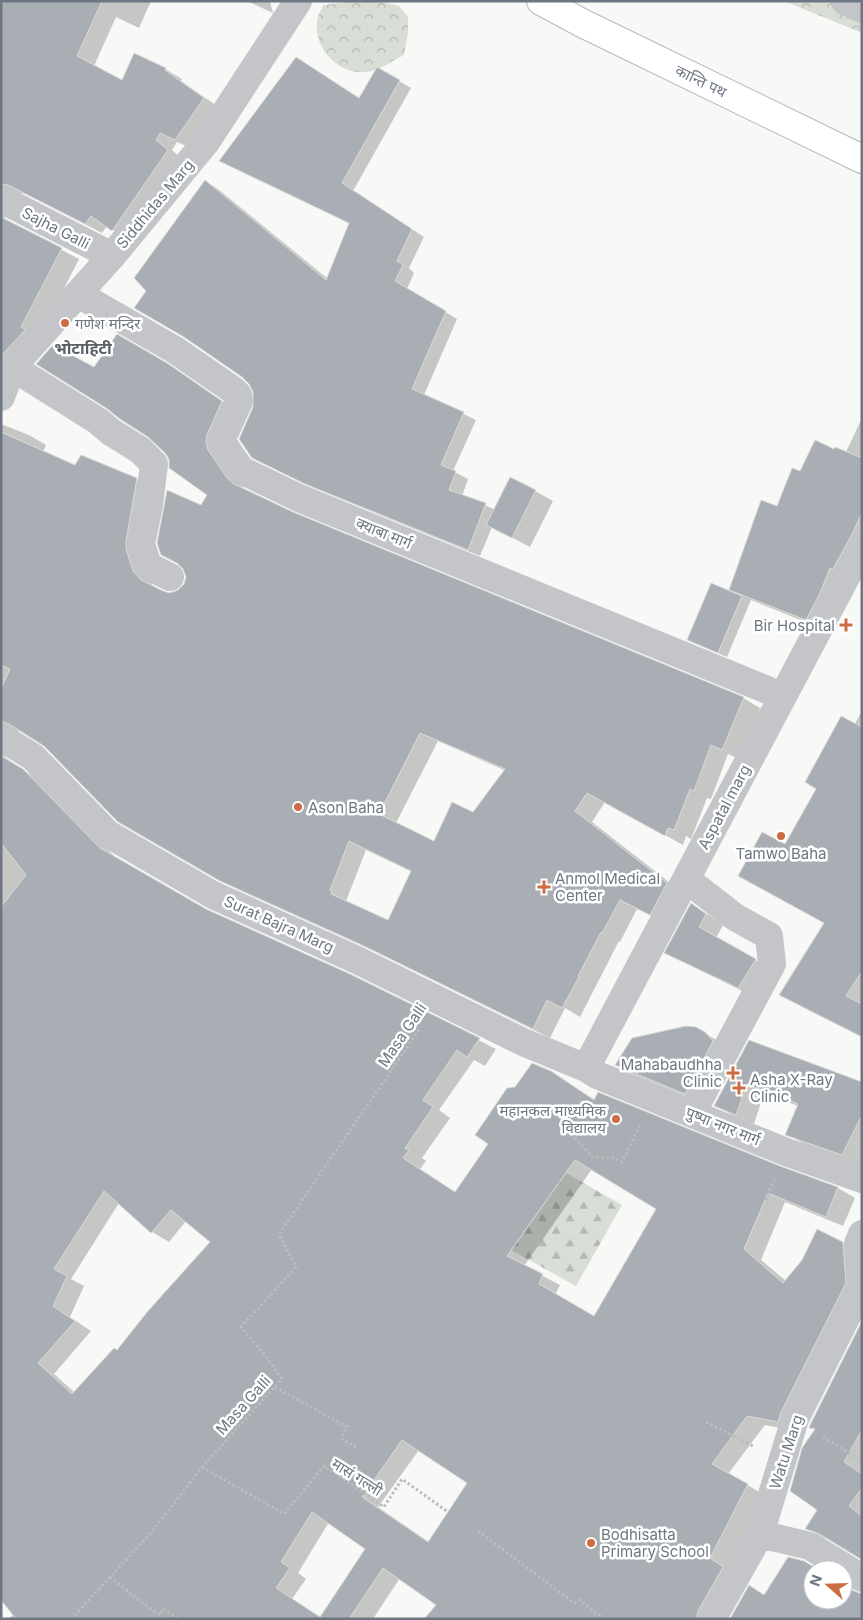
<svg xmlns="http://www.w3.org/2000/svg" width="863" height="1620" font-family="Inter,'Noto Sans Devanagari',sans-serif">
  <defs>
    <pattern id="forest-firs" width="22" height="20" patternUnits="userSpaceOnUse" patternTransform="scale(1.25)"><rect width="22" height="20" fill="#d8ddd6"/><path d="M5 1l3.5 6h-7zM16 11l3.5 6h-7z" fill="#b3b8b3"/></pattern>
    <pattern id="park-crowns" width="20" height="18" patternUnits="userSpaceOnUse" patternTransform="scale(1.25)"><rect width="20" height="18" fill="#d8ddd6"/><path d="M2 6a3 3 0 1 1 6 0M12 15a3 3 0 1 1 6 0" fill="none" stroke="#b3b8b3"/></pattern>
  </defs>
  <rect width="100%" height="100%" fill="#f8f8f6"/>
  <path fill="url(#forest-firs)" d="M566 1173 622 1205 576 1286 511 1250Z"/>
  <path fill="url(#park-crowns)" d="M354 1H379L399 6 408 17V33L404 55C391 61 380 71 365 72 331 75 303 33 324 5Z
    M784 1H862V33Z"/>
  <path fill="#0003" fill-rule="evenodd" d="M1 1H151L139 28 116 17 94 66 123 82 165 69 182 79 181 81 220 108 193 149 177 142 172 150 184 161 130 240 107 226 102 233 26 194 19 193 10 195 2 211 5 218 8 222 79 259 1 412Z
    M247 1H270L273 13Z
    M377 68 411 88 353 191 424 237 409 268 414 273 407 289 457 319 424 395 476 420 453 471 468 479 462 496 485 505 495 510 535 491 553 501 530 547 492 527 480 556 319 490 265 464 255 407V392L250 383 148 291 206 182 218 189 328 279 350 224 221 161 360 99Z
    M117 336 184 375 238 412 225 461 245 490 293 514 743 698 760 708 740 759 728 754 711 799 707 798 691 839 686 836 683 845 605 802 592 822 683 893 667 923 637 909 620 942 619 941 580 1017 565 1008 550 1038 383 955 239 890 118 821 45 745 25 732 19 731 11 733 2 747 4 756 10 761 40 781 117 859 206 910 350 975 496 1049 485 1066 474 1060 439 1110 450 1118 422 1158 426 1161 420 1169 456 1193 490 1144 515 1088 551 1072 595 1100 838 1188 855 1198 843 1226 785 1202 761 1260 786 1281 842 1243 860 1253 795 1431 765 1425 728 1474 765 1495 726 1569 717 1619H426L437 1604 400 1578 373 1619H8L14 1614 1 1046V424L29 435 46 445 43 452 76 466 136 479 153 489 143 559 153 587 163 592 170 594 179 591 185 585 202 506 209 494 170 459 95 368ZM438 741 506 771 474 814 435 842 396 823ZM366 850 412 872 389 922 346 901ZM592 1169 658 1208 594 1318 555 1295 560 1285 524 1266ZM119 1203 152 1232 169 1242 186 1221 212 1242 118 1352 75 1393 54 1374 91 1331 70 1317 84 1286 71 1279ZM419 1450 469 1483 429 1542 378 1507ZM329 1522 367 1549 321 1618 292 1599 306 1579 298 1573Z
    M862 418V557L823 629 751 600 727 657 689 640 736 594 778 508 801 473 835 450 846 452Z
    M862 711V1036L798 1004 825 923 785 846Z
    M692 905 709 915 723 925 716 938 773 970 756 998 666 953Z
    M704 1033 720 1042 700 1102 632 1074 617 1065Z
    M749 1042 862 1083V1165L804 1144 787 1134 798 1106 764 1093 754 1124 732 1115 715 1105Z
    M862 1324 861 1473 862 1558 835 1541 824 1538 807 1528 819 1509 816 1430 810 1427Z"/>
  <path fill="#a8aeb4" stroke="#dadad9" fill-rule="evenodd" d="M1 1H102L77 56 122 80 134 53 166 68 165 70 204 98 175 140 160 133 156 140 168 150 112 231 91 216 85 224 8 185 1 184Z
    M296 57 359 98 377 67 400 80 342 183 412 229 397 261 403 265 395 281 446 311 412 389 464 412 441 465 456 471 449 490 486 503 468 550 305 484 252 458 239 439 253 407V392L249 384 242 377 184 337 134 308 146 291 134 278 205 180 326 280 349 223 219 161Z
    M1 217 62 248 21 327 25 330 1 356Z
    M117 334 167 363 222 401 207 435 206 443 208 450 228 479 234 484 293 512 744 697 722 750 711 745 694 791 690 789 674 830 668 828 665 836 587 793 575 811 667 883 650 915 620 900 602 933 601 932 578 976 579 977 562 1008 547 1000 533 1029 364 946 220 881 118 822 44 746 9 724 1 721V689L10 669 1 665V432L75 465 81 455 137 478 126 541V549L133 571 141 580 163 591 170 593 178 590 184 584 186 577 183 569 177 563 161 555 157 543 167 490 201 505 207 495 169 468V459L165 453 148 437 120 419 106 408 36 364 53 345 94 367ZM420 733 505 769 473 812 452 802 434 841 379 814ZM349 841 411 871 388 920 331 894 332 891 330 890Z
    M815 440 834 449 835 447 862 458V513L851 536 833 569 830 568 820 593 806 620 729 590 761 500 777 506 792 468 800 471Z
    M510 477 536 490 512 538 486 525Z
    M711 583 742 596 718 653 687 640Z
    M841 716 862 727V971L846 996 862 1004V1037L779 995 824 923 738 876 762 832 785 844 816 789 805 782Z
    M1 756 23 769 100 848 206 909 350 974 480 1038 467 1057 457 1050 423 1100 433 1107 405 1148 409 1150 403 1158 455 1192 488 1144 475 1135 507 1088 515 1087 532 1063 551 1071 594 1100 598 1092 780 1166 838 1187 826 1217 768 1193 744 1249 783 1283 802 1260 817 1229 843 1242 846 1283 781 1412 778 1422 747 1416 712 1464 748 1484 710 1558 723 1567 698 1611 696 1619H424L436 1605 383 1568 349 1619H16L1 1600V907L26 875 1 843ZM575 1160 656 1209 594 1316 539 1284 543 1274 507 1256ZM104 1191 151 1233 171 1210 210 1242 148 1311 117 1350 114 1348 72 1394 38 1363 75 1321 53 1306 67 1276 54 1269ZM402 1440 467 1483 428 1542 362 1497ZM312 1512 365 1549 320 1617 276 1588 290 1568 281 1562Z
    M691 903 706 914 699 927 756 959 738 988 664 953Z
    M686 1026 696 1027 705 1032 713 1041 685 1094 615 1065 632 1038Z
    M749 1040 862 1082V1115L842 1155 785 1135 798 1104 747 1084 736 1115 714 1106Z
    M862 1321V1430L844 1462 862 1474V1488L849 1506 862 1516V1560L818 1533 805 1529 817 1510 790 1491 802 1448 815 1429 809 1428 810 1425Z
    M788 1557 804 1561 819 1570H813V1600H843V1585L854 1591 862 1594V1619H730L749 1585 764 1595Z"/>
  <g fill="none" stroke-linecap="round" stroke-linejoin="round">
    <defs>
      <path id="primary" d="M541 1 582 23 862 159"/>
    </defs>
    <use href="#primary" stroke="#b4b7bb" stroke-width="30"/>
    <path stroke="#babdbf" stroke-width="3" stroke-dasharray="2.5 2.5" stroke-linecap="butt" d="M581 1101 565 1128 593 1157 614 1158 622 1162 640 1126
      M766 1200 774 1180
      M275 1387 347 1427 341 1438 358 1449
      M706 1422 755 1447
      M823 1437 862 1461
      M202 1467 284 1514 324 1466 384 1507 402 1479 448 1512
      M478 1531 574 1603 579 1600 605 1619
      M110 1577 145 1605 160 1615 163 1609 179 1619
      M71 1619 151 1533 202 1467 282 1379 268 1359 241 1327 296 1267 279 1234 421 1027"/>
    <path stroke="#c3c5c9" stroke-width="28" d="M845 1 862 9
      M1 199 112 256
      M78 294 175 350 233 390 238 395 239 401 221 441 241 470 299 498 782 696
      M12 367 98 421 111 432 140 450 154 464 149 505 141 544 148 566 170 577
      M1 397 12 367 112 256 206 142 298 1
      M1 737 33 757 108 834 213 895 357 960 523 1042 586 1068 597 1075 786 1152 862 1179
      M686 879 735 917 769 936 772 964 692 1113
      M586 1068 862 547
      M862 1234 858 1244 862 1285
      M760 1534 810 1546 862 1578
      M712 1619 760 1534 795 1419 862 1286"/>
    <use href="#primary" stroke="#fff" stroke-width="28"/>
  </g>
  <g fill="#cd6c42" stroke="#fff" stroke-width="2">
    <circle cx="65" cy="323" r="5"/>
    <path d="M843.5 617.5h5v5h5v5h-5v5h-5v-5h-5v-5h5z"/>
    <circle cx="298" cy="807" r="5"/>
    <circle cx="781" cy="836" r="5"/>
    <path d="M541.5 879.5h5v5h5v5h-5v5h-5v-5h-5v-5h5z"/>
    <path d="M730.5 1065.5h5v5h5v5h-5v5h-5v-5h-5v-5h5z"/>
    <path d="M736.5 1080.5h5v5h5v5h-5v5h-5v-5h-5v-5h5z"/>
    <circle cx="616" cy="1119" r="5"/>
    <circle cx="591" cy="1543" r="5"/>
  </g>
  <g text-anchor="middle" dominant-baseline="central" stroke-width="5" stroke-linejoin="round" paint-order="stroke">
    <g font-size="15" fill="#6c7783" stroke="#fff">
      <text transform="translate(701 81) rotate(26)">कान्ति पथ</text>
      <text transform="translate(155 204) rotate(-50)">Siddhidas Marg</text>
      <text transform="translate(56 228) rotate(27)">Sajha Galli</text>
      <text transform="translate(384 533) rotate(22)">क्याबा मार्ग</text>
      <text transform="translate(724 807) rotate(-62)">Aspatal marg</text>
      <text transform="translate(279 924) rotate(24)">Surat Bajra Marg</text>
      <text transform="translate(402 1035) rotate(-56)">Masa Galli</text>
      <text transform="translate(723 1126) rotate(22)">पुष्पा नगर मार्ग</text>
      <text transform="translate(243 1405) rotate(-48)">Masa Galli</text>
      <text transform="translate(786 1452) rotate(-72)">Watu Marg</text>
      <text transform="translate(357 1477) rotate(32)">मासं गल्ली</text>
    </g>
    <g font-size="15" fill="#6c7783" stroke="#fff" text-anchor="start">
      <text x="75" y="323">गणेश मन्दिर</text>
      <text x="835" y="625" text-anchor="end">Bir Hospital</text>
      <text x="308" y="807">Ason Baha</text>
      <text x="781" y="853" text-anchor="middle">Tamwo Baha</text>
      <text x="555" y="878">Anmol Medical<tspan x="555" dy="17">Center</tspan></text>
      <text x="722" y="1064" text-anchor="end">Mahabaudhha<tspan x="722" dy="17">Clinic</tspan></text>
      <text x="750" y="1079">Asha X-Ray<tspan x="750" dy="17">Clinic</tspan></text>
      <text x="606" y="1110" text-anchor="end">महानकल माध्यमिक<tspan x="606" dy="17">विद्यालय</tspan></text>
      <text x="601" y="1534">Bodhisatta<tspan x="601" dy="17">Primary School</tspan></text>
    </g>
    <g font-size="16" font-weight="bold" fill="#586169" stroke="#fff">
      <text x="83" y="348">भोटाहिटी</text>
    </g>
  </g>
  <rect width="863" height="1620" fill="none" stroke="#6c7783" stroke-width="5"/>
  <g transform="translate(828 1585) rotate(290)"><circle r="24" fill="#ffffff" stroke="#c4c9cd"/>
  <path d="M0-4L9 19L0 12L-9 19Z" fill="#cd6c42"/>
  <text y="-8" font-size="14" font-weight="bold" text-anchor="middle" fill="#6c7783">N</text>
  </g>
</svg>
